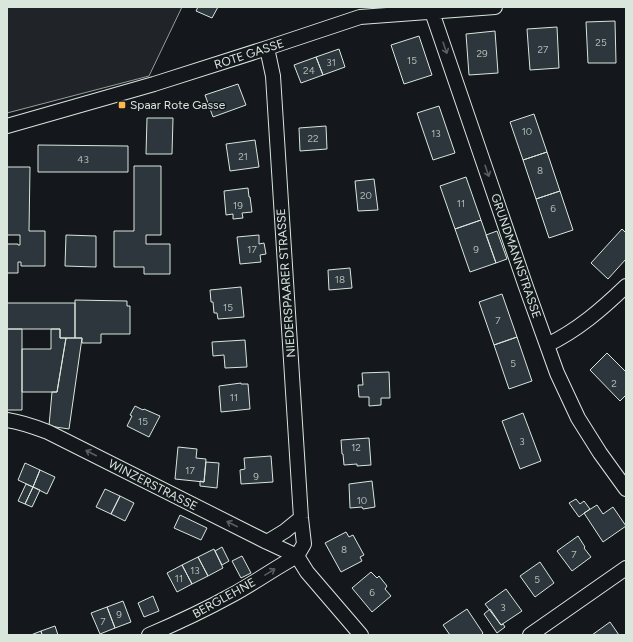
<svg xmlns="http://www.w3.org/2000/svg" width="633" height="642" font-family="Figtree,sans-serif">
  <rect width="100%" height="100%" fill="#14181c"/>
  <path fill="#202428" stroke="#939e99" d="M7 7H182L149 76 7 113Z"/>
  <path fill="#2c363c" stroke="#d8e6dc" d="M198 7H218L212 18 196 11Z
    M615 21 616 63H588L586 22Z
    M557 27 559 68 530 70 527 29Z
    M495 31 498 73 469 75 466 34Z
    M419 36 432 75 404 84 391 45Z
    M339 49 345 67 323 75 316 57Z
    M316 57 323 75 301 83 294 65Z
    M238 84 246 105 213 117 205 95Z
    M439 106 455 153 433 160 417 113Z
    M534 114 547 152 523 160 510 122Z
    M147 118H173L172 154H146Z
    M326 126 327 149 300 151 299 128Z
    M255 140 259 167 230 171 226 144Z
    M38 145 128 146V172H38Z
    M547 152 560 191 536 199 523 160Z
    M134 166H161V235H146V244H170V274H144V267H114V231H134Z
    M7 167H30L29 231H45V266H21V262H18V273H7V244H18V245H20V235H7Z
    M466 177 481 220 455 229 440 186Z
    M374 179 378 210 358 211 355 181Z
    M248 188 249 197H250L252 212 242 213 243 218 233 219V214L226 215 224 191Z
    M560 191 573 230 549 238 536 199Z
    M481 220 496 263 470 272 455 229Z
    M622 229 626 233V259L608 279 591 263Z
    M497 231 507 259 496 263 486 235Z
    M66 235 96 236V267L65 266Z
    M259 235V244L264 243 266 254 260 255 261 262 240 264 237 237Z
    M350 268 352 288 329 290 328 270Z
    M241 287 244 317 218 319 217 313H214L213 302H211L210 290Z
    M502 294 517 337 494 345 479 302Z
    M75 300 127 301V306H130V334H101V343H82V338H75Z
    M7 303H75V338H60V329H7Z
    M7 329H22V410H7Z
    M51 329H60V338H66L57 392H22V349H51Z
    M517 337 532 381 509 389 494 345Z
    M66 338H82L69 429 49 426 52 392H57Z
    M245 340 247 367 225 368 224 355 213 356 212 342Z
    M607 353 626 372V395L620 401 590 370Z
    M389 372 390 398H381V405L369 406V397H359L358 385H363L362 373Z
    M241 383V384H248L250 409 221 412 219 386Z
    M135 406 143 410 144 409 160 416 149 437 127 426 132 416 130 415Z
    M523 413 541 461 520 469 502 421Z
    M369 438 371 465 357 466V464L344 465 343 454H342L341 440Z
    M178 447 197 449 196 458 206 459 204 482 175 479Z
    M271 456 273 482 241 484 240 470 245 469 244 458Z
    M206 462 219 463 217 488 200 486V481L204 482Z
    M25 463 40 470 33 487 18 480Z
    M40 470 55 477 47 494 33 487Z
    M372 481 375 507 363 509 362 507 350 508 349 484Z
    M26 484 33 487 25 504 18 501Z
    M33 487 40 490 32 507 25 504Z
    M105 489 120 496 111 514 96 507Z
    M120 496 134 503 125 521 111 514Z
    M576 499 580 504 584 501 590 509 579 517 569 503Z
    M597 505 603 514 613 507 626 526 603 542 584 513Z
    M180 515 207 528 201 540 174 528Z
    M346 532 349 537 353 535 364 555 360 557 362 561 341 572 325 543Z
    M578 536 585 547 584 548 591 557 572 571 557 551Z
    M222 547 229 561 222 565 215 551Z
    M214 549 223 568 208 576 198 557Z
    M242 556 251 573 241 578 232 561Z
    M198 557 208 576 192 584 182 565Z
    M540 562 554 583 535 597 520 576Z
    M182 565 192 584 177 592 167 573Z
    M371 572 377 578 379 576 387 586 385 589 391 596 372 612 352 588Z
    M506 589 522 611 501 625 485 604Z
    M153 596 159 611 144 617 138 603Z
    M123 601 131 622 115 628 107 607Z
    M107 607 115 628 100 634 91 613Z
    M467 609 483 633 481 635H450L443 625Z
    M490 609 501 625 503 624 505 627 497 633 484 614Z
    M610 622 619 635H592Z
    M55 626 58 635H42L41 631Z
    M41 631 42 635H31Z"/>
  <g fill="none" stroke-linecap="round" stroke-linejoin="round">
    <defs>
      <path id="minor" d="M432 12 525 284 557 373 578 418 600 453 626 489
        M267 48 273 76 301 518 304 544 297 556
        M7 126 154 84 267 48 360 17 495 7
        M547 345C578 330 602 309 626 286
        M7 420C21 422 35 427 48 432L267 542 297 556
        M267 542 285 531 301 518
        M297 556 307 572 361 635
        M149 635C177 623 205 610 232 595 254 583 275 568 297 556
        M530 635 626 568"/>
    </defs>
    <use href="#minor" stroke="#d8e6dc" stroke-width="16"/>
    <use href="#minor" stroke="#14181c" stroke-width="14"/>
  </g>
  <defs><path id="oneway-shaft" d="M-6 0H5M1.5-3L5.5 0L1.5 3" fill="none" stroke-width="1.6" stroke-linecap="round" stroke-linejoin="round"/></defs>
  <g stroke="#59605f">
    <use href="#oneway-shaft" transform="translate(445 48) rotate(71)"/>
    <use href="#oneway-shaft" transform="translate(487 171) rotate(71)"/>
    <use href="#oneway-shaft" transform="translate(91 453) rotate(-153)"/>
    <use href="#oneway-shaft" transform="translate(232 524) rotate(-153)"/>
    <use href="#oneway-shaft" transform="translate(270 572) rotate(-31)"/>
  </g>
  <rect fill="#ffb74d" stroke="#14181c" stroke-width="1.5" x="118" y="101" width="8" height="8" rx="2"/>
  <g text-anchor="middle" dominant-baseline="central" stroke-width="3" stroke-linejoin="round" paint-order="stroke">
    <g font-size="10" fill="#adbab4">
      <text x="601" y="42">25</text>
      <text x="543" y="49">27</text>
      <text x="482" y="53">29</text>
      <text x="412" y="60">15</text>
      <text x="331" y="62">31</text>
      <text x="309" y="70">24</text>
      <text x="527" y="131">10</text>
      <text x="436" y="133">13</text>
      <text x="313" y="138">22</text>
      <text x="243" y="156">21</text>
      <text x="83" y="159">43</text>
      <text x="540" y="170">8</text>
      <text x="366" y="195">20</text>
      <text x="461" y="203">11</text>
      <text x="238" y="205">19</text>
      <text x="553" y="208">6</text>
      <text x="252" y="249">17</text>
      <text x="476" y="249">9</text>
      <text x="340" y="279">18</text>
      <text x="228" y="307">15</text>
      <text x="498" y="320">7</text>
      <text x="513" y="363">5</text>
      <text x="614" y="383">2</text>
      <text x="234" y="397">11</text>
      <text x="143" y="421">15</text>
      <text x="522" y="441">3</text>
      <text x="356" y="447">12</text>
      <text x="190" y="470">17</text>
      <text x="256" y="476">9</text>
      <text x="362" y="500">10</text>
      <text x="344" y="549">8</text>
      <text x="574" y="554">7</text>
      <text x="195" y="570">13</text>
      <text x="179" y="578">11</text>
      <text x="537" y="579">5</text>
      <text x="372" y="592">6</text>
      <text x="503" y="607">3</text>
      <text x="119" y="614">9</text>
      <text x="103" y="621">7</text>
    </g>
    <g font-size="12" fill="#d8e6dc" stroke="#14181c">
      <text transform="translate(249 54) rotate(-18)">ROTE GASSE</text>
      <text transform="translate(516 256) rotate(71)">GRUNDMANNSTRASSE</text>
      <text transform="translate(286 283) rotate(-94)">NIEDERSPAARER STRASSE</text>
      <text transform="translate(153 485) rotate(27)">WINZERSTRASSE</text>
      <text transform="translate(224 598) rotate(-29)">BERGLEHNE</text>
    </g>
    <g font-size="12" fill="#d8e6dc" stroke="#14181c" text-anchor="start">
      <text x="130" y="105">Spaar Rote Gasse</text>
    </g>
  </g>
  <rect width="633" height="642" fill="none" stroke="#d8e6dc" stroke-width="16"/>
</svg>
